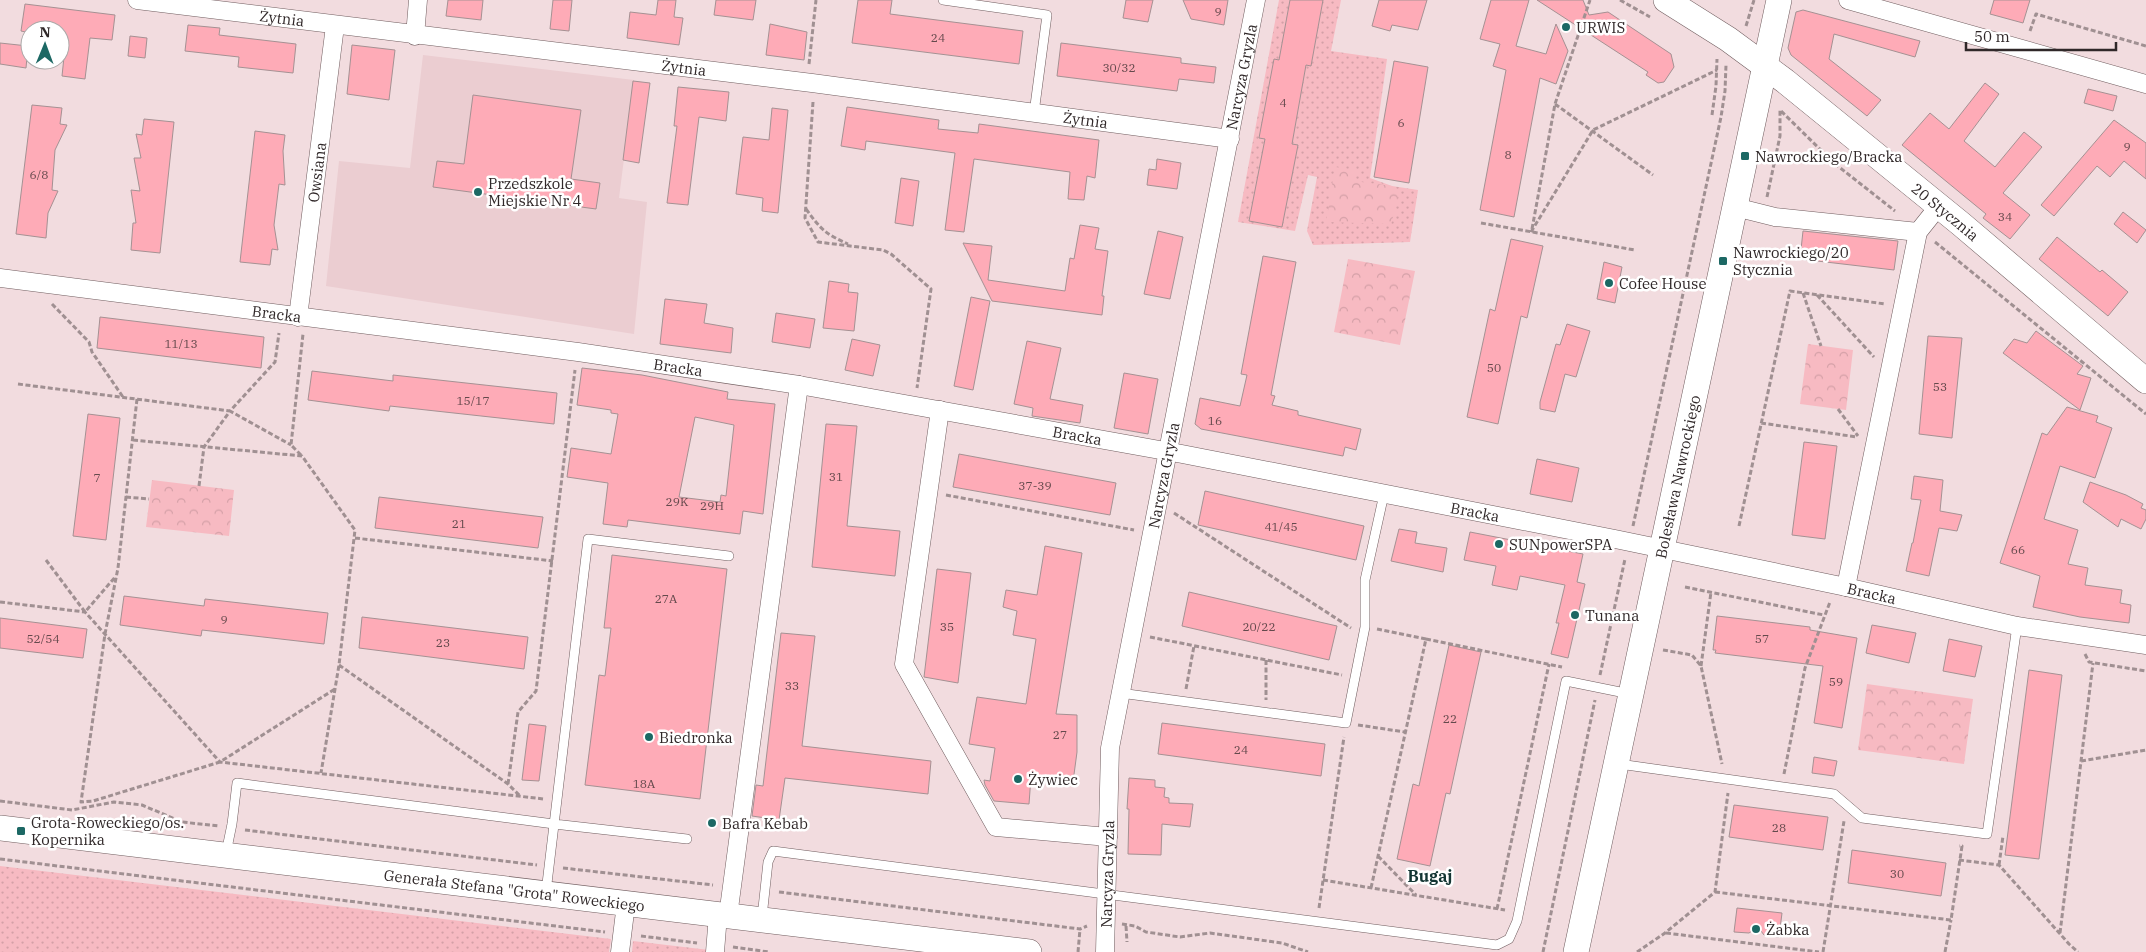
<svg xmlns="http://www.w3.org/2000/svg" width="2146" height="952" font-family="'IBM Plex Serif',serif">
  <defs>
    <pattern id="grass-dots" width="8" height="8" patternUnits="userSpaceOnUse" patternTransform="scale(1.25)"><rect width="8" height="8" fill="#f7bac2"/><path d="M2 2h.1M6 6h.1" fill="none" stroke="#d4a0a7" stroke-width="1.8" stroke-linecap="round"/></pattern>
    <pattern id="park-crowns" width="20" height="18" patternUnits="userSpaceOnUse" patternTransform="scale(1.25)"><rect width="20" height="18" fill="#f7bac2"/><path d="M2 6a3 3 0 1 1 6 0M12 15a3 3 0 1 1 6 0" fill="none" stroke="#d4a0a7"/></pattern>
  </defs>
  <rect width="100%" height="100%" fill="#f2dcdf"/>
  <path fill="#ebcdd1" d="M423 55 634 80 619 198 647 202 634 334 326 286 339 161 410 168Z"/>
  <path fill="url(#grass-dots)" d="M1279 0H1341L1331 51 1387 59 1370 178 1392 186 1418 190 1410 242 1313 245 1307 231 1317 177 1308 175 1295 231 1238 222Z
    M0 866 611 939 609 952H0Z
    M633 941 726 952H632Z"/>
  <path fill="url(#park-crowns)" d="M1335 167 1356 170 1354 181 1392 186 1400 192 1391 224 1326 222Z
    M1348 259 1415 271 1400 345 1334 332Z
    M1808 344 1853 350 1846 410 1800 404Z
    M152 480 234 490 229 536 146 527Z
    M1867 684 1973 699 1964 764 1858 750Z"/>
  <path fill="#feabb7" stroke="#a59193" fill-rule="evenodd" d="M448 0H483L481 20 446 16Z
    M553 0H572L569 31 550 29Z
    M658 0H676L674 17 683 18 679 45 627 38 630 12 656 15Z
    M716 0H756L753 20 714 15Z
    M858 0H892L890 14 1023 31 1019 64 852 43Z
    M1126 0H1153L1148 22 1123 18Z
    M1183 0H1228L1224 25 1191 19Z
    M1290 0H1323L1311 66 1306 65 1292 144 1298 145 1282 227 1249 221 1265 139 1259 138 1274 59 1279 60Z
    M1379 0H1427L1418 30 1392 25 1390 31 1372 26Z
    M1491 0H1529L1516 46 1546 54 1556 24 1568 51 1556 84 1540 78 1514 217 1480 210 1506 70 1493 66 1500 44 1480 39Z
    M1537 0H1583L1589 15 1608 12 1671 54 1674 67 1664 82 1658 83 1646 75 1648 72Z
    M1994 0H2030L2023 23 1990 14Z
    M25 4 115 15 112 40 90 38 85 79 62 76 66 38 60 37V30H30V33L21 31Z
    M1803 10 1920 41 1915 57 1834 34 1829 59 1881 100 1867 116 1791 55 1788 48 1796 12Z
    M770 24 807 32 804 60 766 55Z
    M188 25 220 28 219 35 296 44 293 73 238 67 239 57 185 51Z
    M130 36 147 38 145 58 128 56Z
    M0 43 28 46 26 68 0 64Z
    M1061 43 1181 58V63L1216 67 1214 83 1179 79 1177 91 1057 76Z
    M352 45 395 50 389 100 347 94Z
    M1394 61 1428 67 1409 183 1374 177Z
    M633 81 650 83 639 163 623 160Z
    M1985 83 1999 94 1964 141 1995 167 2024 132 2042 147 2003 193 2030 215 2010 239 1983 218 1986 214 1902 145 1930 113 1949 129Z
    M678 87 729 92 726 121 699 117 688 205 667 203 677 126H674Z
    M2088 89 2117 96 2113 111 2084 103Z
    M473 95 581 110 571 179 600 183 596 209 433 187 437 161 464 164Z
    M32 105 62 108 60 124 67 125 55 150 52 190 58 191 48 213 46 238 16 234Z
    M847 107 939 120 938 129 978 133 979 124 1099 140 1095 178 1087 176 1084 200 1068 199 1070 172 974 159 964 232 945 230 955 153 866 141 865 150 841 146Z
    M772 108 788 110 778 213 762 211 763 198 736 194 743 137 769 140Z
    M144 119 174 122 160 253 131 250 133 223H136L131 190 140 191 134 158H141L136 134 142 135Z
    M2114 120 2146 143V179L2124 161 2110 177 2097 166 2054 216 2041 205Z
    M255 131 285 135 283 151 285 185 279 184 274 225 278 250 272 249 270 265 240 262Z
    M1157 159 1181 163 1177 189 1147 185 1149 169 1156 170Z
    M901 178 919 181 913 226 895 223Z
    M2123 212 2146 230 2137 243 2114 224Z
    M1080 225 1099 228 1095 249 1108 251 1102 296H1104L1102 315 992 301 963 243 992 246 988 280 1065 291 1070 258 1074 259Z
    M1158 231 1183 237 1170 299 1144 294Z
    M1803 231 1898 241 1894 270 1800 259Z
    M2057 237 2100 272 2102 270 2128 292 2108 316 2039 259Z
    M1511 239 1543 246 1527 318 1521 316 1498 424 1467 417 1490 309 1495 311Z
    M1263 256 1296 262 1271 395 1275 396 1272 405 1298 411V415L1361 429 1356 450 1345 447 1343 456 1201 429 1195 424 1200 398 1240 406 1247 375 1241 374Z
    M1604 262 1622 267 1615 303 1597 299Z
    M829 281 849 284 848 292 858 293 854 331 823 328Z
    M971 297 990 301 973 390 954 386Z
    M665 299 707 304 704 323 733 328 731 353 660 344Z
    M776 313 815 319 810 348 772 342Z
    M100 317 264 337 261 368 97 348Z
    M1567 324 1590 331 1576 377 1565 374 1555 412 1540 409V402L1556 344 1560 345Z
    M2036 331 2083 366 2077 374 2091 378 2080 410 2003 353 2014 339 2027 343Z
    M1928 336 1962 338 1952 438 1919 434Z
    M852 339 880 345 873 376 845 370Z
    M1027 341 1061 348 1050 399 1083 405 1080 423 1032 416 1033 408 1014 404Z
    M582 368 642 375 728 392 727 399 775 404 763 514 743 511 740 534 628 520 627 527 603 524 608 483 567 477 571 448 611 454 618 414 611 413V410L577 405ZM695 417 734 425 726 496 721 495 720 502 679 497Z
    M312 371 393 381V375L557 393 554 424 390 406 389 411 308 400Z
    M1124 373 1158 379 1148 434 1114 428Z
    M2067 407 2098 416 2096 422 2112 428 2095 478 2060 466 2044 519 2078 530 2068 564 2088 568 2085 585 2122 590 2120 603 2131 605 2129 623 2080 617 2033 607 2040 576 2000 563 2042 433 2047 435Z
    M88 414 120 418 106 540 73 536Z
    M826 424 857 426 847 526 900 531 895 576 812 567Z
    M1804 442 1837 446 1825 539 1792 535Z
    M959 454 1116 483 1110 515 953 487Z
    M1537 459 1579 468 1572 502 1530 494Z
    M1914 476 1943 480 1940 511 1962 515 1957 531 1939 528 1929 576 1906 571 1912 543H1913L1921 500 1911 499Z
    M2090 482 2126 495 2143 504 2141 508 2146 510V519L2141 529 2121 519 2118 527 2083 502Z
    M1205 491 1364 526 1356 560 1198 525Z
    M379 497 543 517 538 548 375 528Z
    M1399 529 1417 532 1415 543 1447 548 1443 572 1391 561Z
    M1470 532 1583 554 1577 582 1585 584 1568 658 1551 654 1559 623H1556L1565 585 1520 576 1517 590 1492 585 1496 566 1464 560Z
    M1045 546 1082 553 1056 714 1077 715V752L1073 782 1031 777 1029 804 994 801 985 785 984 780 990 781 995 748 969 744 977 697 1026 704 1036 639 1013 635 1017 611 1003 607 1006 590 1037 595Z
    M612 555 727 569 700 799 585 785 599 675 605 676 611 628H604Z
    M937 569 971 573 958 683 924 677Z
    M1189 592 1337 626 1329 660 1182 626Z
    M124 596 204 606 205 599 328 613 324 644 202 630 201 636 120 625Z
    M1717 616 1810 627V630L1857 638 1842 728 1814 723 1823 666 1715 653 1716 650H1713Z
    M362 617 528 637 524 669 359 648Z
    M0 618 87 629 83 658 0 648Z
    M1872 625 1916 633 1909 663 1866 653Z
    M781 633 815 636 802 746 931 761 928 794 785 778 779 820 752 816 756 785 763 786Z
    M1949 639 1982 646 1975 677 1943 671Z
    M1449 645 1481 652 1450 794 1446 793 1430 866 1397 859 1413 784 1419 786Z
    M2029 670 2062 675 2039 859 2005 855Z
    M1162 723 1325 744 1321 776 1158 754Z
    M529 724 546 726 539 781 522 780Z
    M1814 757 1837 761 1834 776 1812 773Z
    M1129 778 1155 780V787L1165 788 1164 797 1169 798V803L1193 804 1190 827 1162 824 1161 855 1128 854 1129 809H1127Z
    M1734 805 1828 817 1823 850 1729 837Z
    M1852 850 1946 863 1941 896 1848 883Z
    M1737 908 1782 913 1779 937 1764 935 1758 927 1749 933 1734 932Z"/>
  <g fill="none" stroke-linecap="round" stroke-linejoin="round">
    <defs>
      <path id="lane" d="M943 0 1047 15 1034 113
        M1120 693 1346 723 1365 627V580L1384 494
        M1619 764 1834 794 1862 818 1987 834 2017 626
        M226 853 232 824 237 783 554 824 687 839
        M546 892 588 539 729 556
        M762 917 768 862 773 851 1497 945 1509 939 1517 921 1566 681 1630 694"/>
      <g id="street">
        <path id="s1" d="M137 0 812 83 1230 139"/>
        <path d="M1848 0 2146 84"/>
        <path d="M415 36 418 0"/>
        <path d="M1735 207 1775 217 1918 232"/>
        <path id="s2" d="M0 278 578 352 799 385 1182 454 1615 539 1846 587 2017 626 2146 645"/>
        <path id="s3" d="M298 317 335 26"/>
        <path d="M940 410 904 664 996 827 1108 837"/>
        <path d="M1846 587 1918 232 1938 207"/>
        <path d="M728 916 799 385"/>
        <path d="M620 952 626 904"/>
        <path d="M715 952 718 915"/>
        <path id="s4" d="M1105 952 1110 748 1256 0"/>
      </g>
      <g id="secondary">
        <path id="s5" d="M1666 0 1728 39 1785 81 1961 224 2146 381"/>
        <path id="s6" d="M0 828 1029 952"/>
        <path id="s7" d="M1576 952 1779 0"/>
      </g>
    </defs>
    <use href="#lane" stroke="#705d5f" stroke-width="10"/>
    <use href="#street" stroke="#705d5f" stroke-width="19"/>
    <use href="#secondary" stroke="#705d5f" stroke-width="26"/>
    <path stroke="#a09092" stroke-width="3" stroke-dasharray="5 2.5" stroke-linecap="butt" d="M1620 0 1650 17
      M1746 26 1754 0
      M2030 31 2036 14 2146 46
      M809 64 816 0
      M813 102 805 218 818 242 883 250 891 254 931 289 917 388
      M1555 104 1653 175
      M1712 115 1716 86 1717 59
      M1767 197 1780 136V110L1834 163 1895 211
      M806 209C821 230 826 234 848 244
      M1481 223 1635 250
      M1532 229 1555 104 1590 0
      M1531 232 1593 130 1717 70
      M1935 242 2146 414
      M1803 293 1821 346
      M1817 295 1874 357
      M52 304 89 342 92 352 123 397
      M18 384 230 411 275 362 279 333
      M137 399 118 568 105 634 81 802 93 801 220 762 335 689
      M1838 409 1858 436
      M1761 423 1857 437
      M133 440 302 456 355 530 339 665 321 773
      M301 455 291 445 303 334
      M199 486 204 447 230 411 291 445
      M946 495 1134 530
      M126 497 149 499
      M1174 513 1351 628
      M1633 526 1721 117 1725 91 1726 65
      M1739 526 1790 291 1885 304
      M355 538 553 561
      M46 560 85 612 116 576
      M1685 587 1824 615
      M0 602 85 612 220 762 544 799
      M1150 637 1342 675
      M1426 639 1562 667
      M1663 650 1692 655 1701 666 1722 764
      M2085 654 2089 662 2146 671
      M1266 660V700
      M339 665 508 784 520 796
      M1701 666 1711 592
      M1600 675 1625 559
      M1186 689 1194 646
      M1358 725 1405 732
      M2081 761 2146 750
      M1784 774 1805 668 1830 602
      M508 784 518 712 536 691 575 370
      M0 801 72 810 114 802 142 805 182 822 219 826
      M245 830 537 865
      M1378 856 1416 895
      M0 859 605 932
      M1959 860 1999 865 2069 944 2078 952
      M1999 865 2003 836
      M563 868 713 885
      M1323 880 1505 910
      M1371 888 1426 639 1377 629
      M779 892 1080 929 1087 926
      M1715 892 1951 920 1962 846H1959
      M1319 908 1344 737
      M1497 909 1549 664
      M1122 924 1135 926 1146 932 1180 937 1210 933 1282 943 1308 952
      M1126 926 1127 942
      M1666 933 1819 952
      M2060 933 2093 663
      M641 936 697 943
      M733 947 769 952
      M1078 952 1080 929
      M1543 952 1595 700
      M1637 952 1665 933 1715 892 1728 793
      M1823 952 1844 821
      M1945 952 1951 920"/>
    <use href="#lane" stroke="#fff" stroke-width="9"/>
    <use href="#street" stroke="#fff" stroke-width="18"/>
    <use href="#secondary" stroke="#fff" stroke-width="25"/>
  </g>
  <g fill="#1c6864" stroke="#fff" stroke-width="2">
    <circle cx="1566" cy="27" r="5"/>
    <rect x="1740" y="151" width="10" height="10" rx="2.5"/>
    <circle cx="478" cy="192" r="5"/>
    <rect x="1718" y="256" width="10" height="10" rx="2.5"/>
    <circle cx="1609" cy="283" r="5"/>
    <circle cx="1499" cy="544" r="5"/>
    <circle cx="1575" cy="615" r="5"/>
    <circle cx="649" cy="737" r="5"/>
    <circle cx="1018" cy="779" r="5"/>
    <circle cx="712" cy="823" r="5"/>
    <rect x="16" y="826" width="10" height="10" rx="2.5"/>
    <circle cx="1756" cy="929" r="5"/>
  </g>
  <g text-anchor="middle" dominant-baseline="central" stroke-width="5" stroke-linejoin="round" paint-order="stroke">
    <g font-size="12" fill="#64494c">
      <text x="1218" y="11">9</text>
      <text x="938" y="37">24</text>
      <text x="1119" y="67">30/32</text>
      <text x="1283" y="102">4</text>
      <text x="1401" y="122">6</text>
      <text x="2127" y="146">9</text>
      <text x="1508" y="154">8</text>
      <text x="39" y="174">6/8</text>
      <text x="2005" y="216">34</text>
      <text x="181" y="343">11/13</text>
      <text x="1494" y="367">50</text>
      <text x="1940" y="386">53</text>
      <text x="473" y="400">15/17</text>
      <text x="1215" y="420">16</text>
      <text x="836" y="476">31</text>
      <text x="97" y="477">7</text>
      <text x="1035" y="485">37-39</text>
      <text x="677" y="501">29K</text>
      <text x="712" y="505">29H</text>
      <text x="459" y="523">21</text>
      <text x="1281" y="526">41/45</text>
      <text x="2018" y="549">66</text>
      <text x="666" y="598">27A</text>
      <text x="224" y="619">9</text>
      <text x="947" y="626">35</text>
      <text x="1259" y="626">20/22</text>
      <text x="43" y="638">52/54</text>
      <text x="1762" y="638">57</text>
      <text x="443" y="642">23</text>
      <text x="1836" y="681">59</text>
      <text x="792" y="685">33</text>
      <text x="1450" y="718">22</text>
      <text x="1060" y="734">27</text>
      <text x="1241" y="749">24</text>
      <text x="644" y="783">18A</text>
      <text x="1779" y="827">28</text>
      <text x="1897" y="873">30</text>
    </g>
    <g font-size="15" fill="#302829" stroke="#fff">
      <text stroke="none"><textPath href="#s1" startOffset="146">Żytnia</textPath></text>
      <text stroke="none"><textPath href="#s1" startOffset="551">Żytnia</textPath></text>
      <text stroke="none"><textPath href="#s4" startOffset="888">Narcyza Gryzla</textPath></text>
      <text stroke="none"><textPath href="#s1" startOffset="956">Żytnia</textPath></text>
      <text stroke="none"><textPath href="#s3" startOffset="146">Owsiana</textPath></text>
      <text stroke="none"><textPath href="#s5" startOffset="351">20 Stycznia</textPath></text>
      <text stroke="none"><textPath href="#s2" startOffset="279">Bracka</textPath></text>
      <text stroke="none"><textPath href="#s2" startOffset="684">Bracka</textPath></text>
      <text stroke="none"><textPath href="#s2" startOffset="1089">Bracka</textPath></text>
      <text stroke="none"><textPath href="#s4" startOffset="482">Narcyza Gryzla</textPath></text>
      <text stroke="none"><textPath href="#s7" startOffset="486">Bolesława Nawrockiego</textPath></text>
      <text stroke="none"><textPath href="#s2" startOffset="1494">Bracka</textPath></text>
      <text stroke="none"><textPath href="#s2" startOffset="1899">Bracka</textPath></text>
      <text stroke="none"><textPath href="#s4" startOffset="78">Narcyza Gryzla</textPath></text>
      <text stroke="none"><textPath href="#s6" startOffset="518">Generała Stefana "Grota" Roweckiego</textPath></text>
    </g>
    <g font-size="15" fill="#302829" stroke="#fff" text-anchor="start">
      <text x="1576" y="27">URWIS</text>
      <text x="1755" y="156">Nawrockiego/Bracka</text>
      <text x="488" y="183">Przedszkole<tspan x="488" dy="17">Miejskie Nr 4</tspan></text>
      <text x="1733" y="252">Nawrockiego/20<tspan x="1733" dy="17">Stycznia</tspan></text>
      <text x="1619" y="283">Cofee House</text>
      <text x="1509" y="544">SUNpowerSPA</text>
      <text x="1585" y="615">Tunana</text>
      <text x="659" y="737">Biedronka</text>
      <text x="1028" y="779">Żywiec</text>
      <text x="31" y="822">Grota-Roweckiego/os.<tspan x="31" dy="17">Kopernika</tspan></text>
      <text x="722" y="823">Bafra Kebab</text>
      <text x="1766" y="929">Żabka</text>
    </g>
    <g font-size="16" font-weight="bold" fill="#133533" stroke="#fff">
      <text x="1430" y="876">Bugaj</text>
    </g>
  </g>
  <g transform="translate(45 45) rotate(1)"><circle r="24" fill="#ffffff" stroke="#aca9a9"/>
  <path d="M0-4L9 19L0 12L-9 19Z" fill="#1c6864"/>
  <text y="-8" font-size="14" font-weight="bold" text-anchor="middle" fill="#302829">N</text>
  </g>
  <path d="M1966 42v8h150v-8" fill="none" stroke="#302829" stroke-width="2.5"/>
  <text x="1974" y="42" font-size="15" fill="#302829" stroke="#ffffff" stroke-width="4" paint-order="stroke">50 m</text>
</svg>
